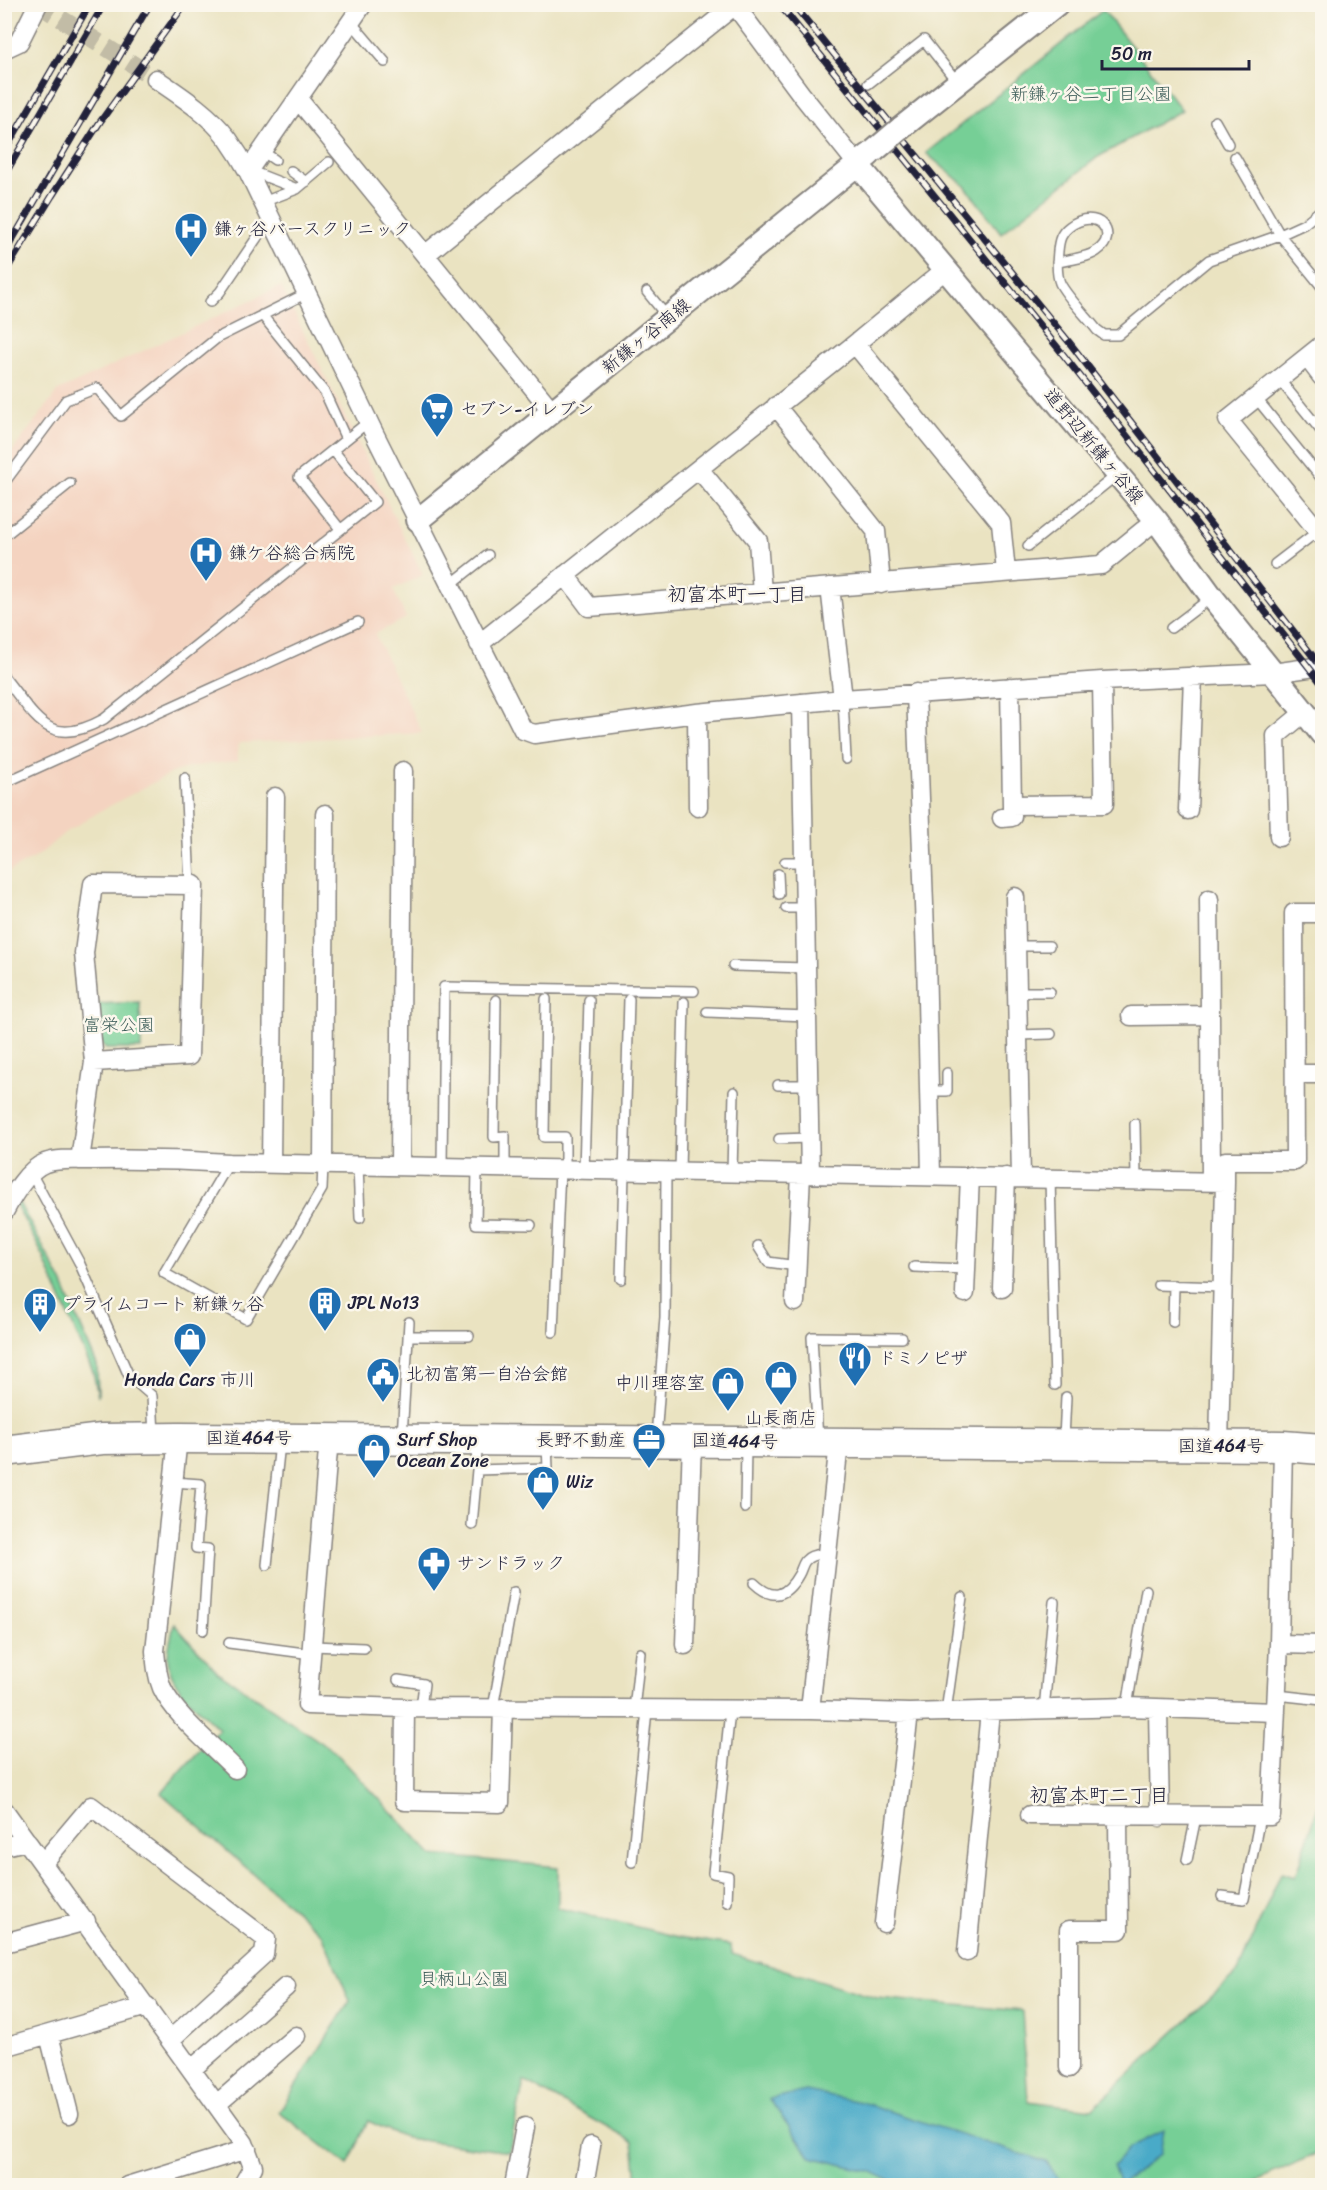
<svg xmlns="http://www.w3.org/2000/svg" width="1327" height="2190" font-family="Sriracha,'Klee One',sans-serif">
  <rect width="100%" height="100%" fill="#fbf7ec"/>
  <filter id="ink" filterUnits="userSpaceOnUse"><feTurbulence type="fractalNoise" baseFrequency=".0167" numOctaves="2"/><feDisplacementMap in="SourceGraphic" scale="12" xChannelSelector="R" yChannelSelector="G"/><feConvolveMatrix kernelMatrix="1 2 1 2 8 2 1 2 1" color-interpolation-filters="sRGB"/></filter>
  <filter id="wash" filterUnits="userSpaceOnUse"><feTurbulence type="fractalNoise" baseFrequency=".008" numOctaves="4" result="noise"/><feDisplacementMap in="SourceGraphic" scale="24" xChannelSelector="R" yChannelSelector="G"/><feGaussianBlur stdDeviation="1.35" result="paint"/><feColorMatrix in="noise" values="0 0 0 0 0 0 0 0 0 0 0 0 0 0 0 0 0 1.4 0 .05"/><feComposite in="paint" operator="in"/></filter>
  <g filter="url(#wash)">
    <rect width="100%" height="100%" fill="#eae3c1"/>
    <path fill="#f4d3c0" d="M281 286 423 575 393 589 406 618 375 634 422 733 239 743 237 761 195 766 173 772 102 810 63 834 39 855 5 874 4 462 58 391Z"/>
    <path fill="#76cf96" stroke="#4c7868" stroke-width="1.5" d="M1103 10 1182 110 1098 157 1001 233 965 186 926 153Z
      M140 1002 141 1049H106L100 1043 96 1004Z
      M17 1199 62 1282 97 1365 98 1396 93 1372 44 1260 45 1259 15 1203Z
      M174 1624 218 1672 335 1752 432 1855 558 1867V1908L679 1937 731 1945 732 1954 877 1998 1022 2011 1028 2101 1092 2109 1238 1972 1281 1873 1295 1877 1322 1795V2147L1318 2153 1247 2185H645L637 2180 633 2142 524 2081 509 2152 406 2138 368 2121 348 2165 279 2112 350 2001 322 1934 161 1793 219 1729C202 1711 170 1689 168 1661 167 1650 172 1635 174 1624Z"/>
    <path fill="#49aac8" stroke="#366682" stroke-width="1.5" d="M806 2091 861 2102 1046 2162 1064 2185H899L872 2172 811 2157 769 2099Z
      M1164 2130 1160 2154 1120 2185 1113 2166 1130 2147Z"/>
  </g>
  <g filter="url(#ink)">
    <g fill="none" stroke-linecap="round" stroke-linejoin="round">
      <path stroke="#c2bca6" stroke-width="18" stroke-dasharray="18 9" stroke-linecap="butt" d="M38 4 156 79"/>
      <defs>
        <path id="service" d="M351 22 385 62
          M868 84 924 40 958 83
          M1215 121 1228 144
          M262 151 275 160
          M1235 157 1280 235 1322 287
          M251 171 297 189
          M291 171 306 182
          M263 202 297 189 329 162
          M1057 262C1069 260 1087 258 1097 251 1121 235 1097 205 1069 227 1061 233 1059 240 1058 251 1057 261 1056 273 1060 283 1066 296 1088 318 1097 330L1104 335H1118L1209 260 1280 235 1304 224 1322 209
          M647 292 668 318
          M210 302 220 292 271 217
          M262 315 325 393 346 439
          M1279 379 1322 432
          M1256 398 1322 479
          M4 483 66 400 97 388 121 416 217 338 307 293
          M340 529 299 477 368 422
          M4 536 70 483
          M1028 546 1118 474
          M1275 564 1318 531
          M450 585 488 555
          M1171 628 1212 597
          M4 677C37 718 48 750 104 719L375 502 333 450
          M843 699 846 759
          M185 778 190 885
          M4 783 358 622
          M785 862H804
          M778 874 779 894
          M786 908H804
          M1016 946H1049
          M733 966 805 968
          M1017 992H1050
          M546 999 544 1137H565V1169
          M496 1000 494 1137 505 1136V1168
          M707 1012 807 1016
          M1018 1035 1051 1034
          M778 1085H808
          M929 1091H947V1073
          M1135 1124 1136 1179
          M779 1139 809 1138
          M229 1163 164 1273 246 1319 322 1189 323 1165
          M358 1165 360 1218
          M442 1167 444 987 694 991
          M477 1168 476 1224 531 1225
          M584 1170 589 1000
          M680 1171 684 1002
          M732 1172 734 1092
          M31 1173 79 1262 129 1376 152 1396 154 1435
          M1050 1178 1055 1385
          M758 1246 768 1262 797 1266
          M914 1267 966 1269
          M621 1279 629 999
          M1158 1285 1223 1287
          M1173 1322 1174 1285
          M553 1332 560 1169
          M408 1336H469
          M402 1436 409 1322
          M656 1438 665 1317 666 1171
          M1064 1439 1066 1397
          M818 1440 812 1337 902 1338
          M476 1445 477 1470 548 1468 547 1445
          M173 1482 201 1484 196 1548 208 1549 203 1630
          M745 1508 746 1447
          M472 1525 477 1470
          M267 1565 280 1443
          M754 1583C773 1601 786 1597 799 1574 801 1571 802 1565 805 1561 810 1555 819 1554 827 1555
          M229 1643 312 1654
          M312 1646 364 1648
          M398 1680 424 1684 421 1708
          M1277 1695 1322 1700
          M1127 1707 1146 1590
          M493 1708 514 1592
          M634 1710 640 1653
          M1044 1710 1054 1602
          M946 1712 962 1597
          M1187 1860 1196 1817
          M632 1862 647 1710
          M1222 1896 1244 1899 1260 1817
          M727 1902 728 1876 713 1873 730 1711"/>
        <path id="minor" d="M734 4 801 94 857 164
          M4 49 19 42 38 4
          M156 79C181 96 209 114 228 139 235 149 242 160 248 171L373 431 523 730 534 734 697 713 843 699 1102 681 1273 673 1322 666
          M298 99 552 411
          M248 171 363 4
          M425 255 735 5
          M855 344 1001 523 1006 572
          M1322 345 1228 420 1322 536
          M1307 357 1322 377
          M776 406 876 531 881 584
          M699 469 758 541 762 592
          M565 575 589 607 1101 565 1156 520
          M830 587 843 699
          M479 644 855 344 946 269
          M1010 687 1012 805 1104 804 1102 681
          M916 693 926 957 931 1175
          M801 703 810 1174
          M697 713 698 807
          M1188 810 1193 676
          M1002 818 1012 817V805
          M1279 837 1276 736 1305 712
          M1015 897 1021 1177
          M1209 899 1210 1015
          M1131 1016 1210 1015 1211 1181
          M1295 1074H1322
          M80 1160 94 1062 84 953 93 884 194 885 189 1056 94 1062
          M271 1164 275 797
          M323 1165 325 814
          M400 1166 403 771
          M1225 1182V1161H1295L1294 913H1322
          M4 1212C13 1195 27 1170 45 1163 59 1158 77 1160 91 1160 137 1159 183 1160 229 1163L1225 1182 1219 1446
          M1002 1288 1006 1177
          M965 1293 970 1176
          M795 1302 801 1174
          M178 1438 155 1651C156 1664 157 1676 162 1688 175 1716 213 1746 235 1769
          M329 1438 307 1705 405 1708 810 1710 909 1713 1127 1707 1276 1712
          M1279 1644 1322 1645
          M685 1645 692 1441
          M405 1708 404 1801 500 1803 503 1708
          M1158 1709 1160 1817
          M810 1710 839 1443
          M4 1810 244 2143 253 2167 242 2186
          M1030 1815 1271 1816 1279 1644 1283 1446
          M4 1846 27 1841
          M43 1863 91 1806 266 1939 264 1954 171 2039
          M884 1923 909 1713
          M4 1943 86 1921
          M967 1952 990 1711
          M49 2035 69 2114
          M4 2047 147 2006
          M1069 2068V1930H1119L1118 1817
          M192 2069 286 1987
          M217 2104 296 2036
          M127 2186 247 2149
          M514 2186 525 2127
          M584 2186 591 2146"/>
        <path id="tertiary" d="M901 128 1057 4
          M857 164 1156 520 1212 597 1322 734
          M418 520 869 155"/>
        <path id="trunk" d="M4 1451 102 1439 178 1438 1283 1446 1322 1449"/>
      </defs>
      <use href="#service" stroke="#86827e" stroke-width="12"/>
      <use href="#minor" stroke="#86827e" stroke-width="21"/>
      <use href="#tertiary" stroke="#86827e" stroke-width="26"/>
      <use href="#trunk" stroke="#86827e" stroke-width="33"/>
      <use href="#service" stroke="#fff" stroke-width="9"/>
      <use href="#minor" stroke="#fff" stroke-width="18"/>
      <use href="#tertiary" stroke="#fff" stroke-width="22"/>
      <use href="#trunk" stroke="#fff" stroke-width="30"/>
      <defs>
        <path id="rail" d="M779 4 1058 348 1322 684
          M793 4 1069 342 1322 668
          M4 152 90 4
          M4 176 104 4
          M4 254 150 4
          M4 274 52 196 100 122 185 4"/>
      </defs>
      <use href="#rail" stroke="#22223b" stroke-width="7"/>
      <use href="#rail" stroke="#fbf7ec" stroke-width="4.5" stroke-dasharray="14" stroke-linecap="butt"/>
      <defs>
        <path id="tertiary-bridge" d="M874 151 901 128"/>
      </defs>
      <use href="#tertiary-bridge" stroke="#86827e" stroke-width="26" stroke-linecap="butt"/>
      <use href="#tertiary-bridge" stroke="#fff" stroke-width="22"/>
    </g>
  </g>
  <defs>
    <symbol id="hospital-pin" viewBox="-11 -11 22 30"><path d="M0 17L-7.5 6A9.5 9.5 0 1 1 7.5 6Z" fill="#1f6fb2" stroke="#fbf7ec"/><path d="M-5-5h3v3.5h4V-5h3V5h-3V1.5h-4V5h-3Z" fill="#fff"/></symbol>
    <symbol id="supermarket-pin" viewBox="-11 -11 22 30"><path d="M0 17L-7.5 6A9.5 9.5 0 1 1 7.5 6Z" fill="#1f6fb2" stroke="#fbf7ec"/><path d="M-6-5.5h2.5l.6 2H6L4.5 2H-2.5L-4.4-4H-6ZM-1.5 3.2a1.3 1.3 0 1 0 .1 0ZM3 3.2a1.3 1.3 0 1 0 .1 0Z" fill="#fff"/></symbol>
    <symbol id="building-pin" viewBox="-11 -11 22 30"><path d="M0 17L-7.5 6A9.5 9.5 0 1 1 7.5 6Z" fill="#1f6fb2" stroke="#fbf7ec"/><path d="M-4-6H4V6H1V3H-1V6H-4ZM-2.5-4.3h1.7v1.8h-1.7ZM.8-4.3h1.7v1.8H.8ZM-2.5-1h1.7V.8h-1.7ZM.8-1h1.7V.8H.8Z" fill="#fff"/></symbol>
    <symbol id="shop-pin" viewBox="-11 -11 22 30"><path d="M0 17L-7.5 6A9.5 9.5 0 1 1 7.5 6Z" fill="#1f6fb2" stroke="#fbf7ec"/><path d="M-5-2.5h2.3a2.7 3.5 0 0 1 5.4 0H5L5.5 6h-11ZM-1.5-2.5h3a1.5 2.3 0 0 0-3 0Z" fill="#fff"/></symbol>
    <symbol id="restaurant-pin" viewBox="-11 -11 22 30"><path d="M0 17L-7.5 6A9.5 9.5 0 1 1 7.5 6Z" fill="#1f6fb2" stroke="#fbf7ec"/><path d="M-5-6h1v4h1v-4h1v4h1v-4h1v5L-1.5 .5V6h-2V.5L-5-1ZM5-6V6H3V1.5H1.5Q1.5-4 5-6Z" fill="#fff"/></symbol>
    <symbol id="civic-pin" viewBox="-11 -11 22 30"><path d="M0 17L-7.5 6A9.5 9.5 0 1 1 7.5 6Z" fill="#1f6fb2" stroke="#fbf7ec"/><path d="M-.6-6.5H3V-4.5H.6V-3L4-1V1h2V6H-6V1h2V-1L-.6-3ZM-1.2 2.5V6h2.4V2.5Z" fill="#fff"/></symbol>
    <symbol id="office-pin" viewBox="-11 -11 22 30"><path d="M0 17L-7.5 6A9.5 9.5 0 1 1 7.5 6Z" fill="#1f6fb2" stroke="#fbf7ec"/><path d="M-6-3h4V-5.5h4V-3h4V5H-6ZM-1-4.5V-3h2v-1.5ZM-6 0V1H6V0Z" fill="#fff"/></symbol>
    <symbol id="pharmacy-pin" viewBox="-11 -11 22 30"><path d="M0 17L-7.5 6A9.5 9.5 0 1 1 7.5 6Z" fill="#1f6fb2" stroke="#fbf7ec"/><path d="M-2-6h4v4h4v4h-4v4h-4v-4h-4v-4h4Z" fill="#fff"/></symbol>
  </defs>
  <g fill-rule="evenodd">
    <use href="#hospital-pin" x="172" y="210" width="38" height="52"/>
    <use href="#supermarket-pin" x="418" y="390" width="38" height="52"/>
    <use href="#hospital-pin" x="187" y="534" width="38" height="52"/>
    <use href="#building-pin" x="306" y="1284" width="38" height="52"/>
    <use href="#building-pin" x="21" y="1285" width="38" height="52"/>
    <use href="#shop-pin" x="171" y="1320" width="38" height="52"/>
    <use href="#restaurant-pin" x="836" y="1339" width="38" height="52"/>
    <use href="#civic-pin" x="364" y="1355" width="38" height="52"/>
    <use href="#shop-pin" x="762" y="1358" width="38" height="52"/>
    <use href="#shop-pin" x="709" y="1364" width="38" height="52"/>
    <use href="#office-pin" x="630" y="1421" width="38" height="52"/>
    <use href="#shop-pin" x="355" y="1431" width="38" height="52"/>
    <use href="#shop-pin" x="524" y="1463" width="38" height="52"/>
    <use href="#pharmacy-pin" x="415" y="1544" width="38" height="52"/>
  </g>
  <g text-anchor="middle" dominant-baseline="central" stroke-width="5" stroke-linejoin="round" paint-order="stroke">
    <g font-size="18" fill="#3f5f5b" stroke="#fbf7ec">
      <text x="1091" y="94">新鎌ヶ谷二丁目公園</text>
      <text x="119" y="1025">富栄公園</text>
      <text x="464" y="1979">貝柄山公園</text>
    </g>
    <g font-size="18" fill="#22223b" stroke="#fbf7ec" text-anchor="start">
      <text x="214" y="229">鎌ヶ谷バースクリニック</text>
      <text x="460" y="409">セブン-イレブン</text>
      <text x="229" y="553">鎌ケ谷総合病院</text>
      <text x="348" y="1303">JPL No13</text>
      <text x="63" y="1304">プライムコート 新鎌ヶ谷</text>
      <text x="878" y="1358">ドミノピザ</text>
      <text x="406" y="1374">北初富第一自治会館</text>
      <text x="190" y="1380" text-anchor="middle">Honda Cars 市川</text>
      <text x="705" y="1383" text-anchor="end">中川理容室</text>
      <text x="781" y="1418" text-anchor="middle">山長商店</text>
      <text x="397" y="1440">Surf Shop<tspan x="397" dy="21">Ocean Zone</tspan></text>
      <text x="626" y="1440" text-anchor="end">長野不動産</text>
      <text x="566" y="1482">Wiz</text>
      <text x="457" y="1563">サンドラック</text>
    </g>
    <g font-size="18" fill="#22223b" stroke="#fbf7ec">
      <text transform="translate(646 336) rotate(-39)">新鎌ヶ谷南線</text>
      <text transform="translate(1094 446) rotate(50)">道野辺新鎌ヶ谷線</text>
      <text x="249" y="1438">国道464号</text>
      <text transform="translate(735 1441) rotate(1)">国道464号</text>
      <text x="1221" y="1446">国道464号</text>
    </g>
    <g font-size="20" fill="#22223b" stroke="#fbf7ec">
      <text x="737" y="594">初富本町一丁目</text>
      <text x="1099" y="1795">初富本町二丁目</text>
    </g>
  </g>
  <rect width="1327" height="2190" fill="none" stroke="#fbf7ec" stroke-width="24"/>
  <path d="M1102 60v9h147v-9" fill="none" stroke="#22223b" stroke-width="3"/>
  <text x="1111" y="60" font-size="18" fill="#22223b" stroke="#fbf7ec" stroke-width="4.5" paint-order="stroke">50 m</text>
</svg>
